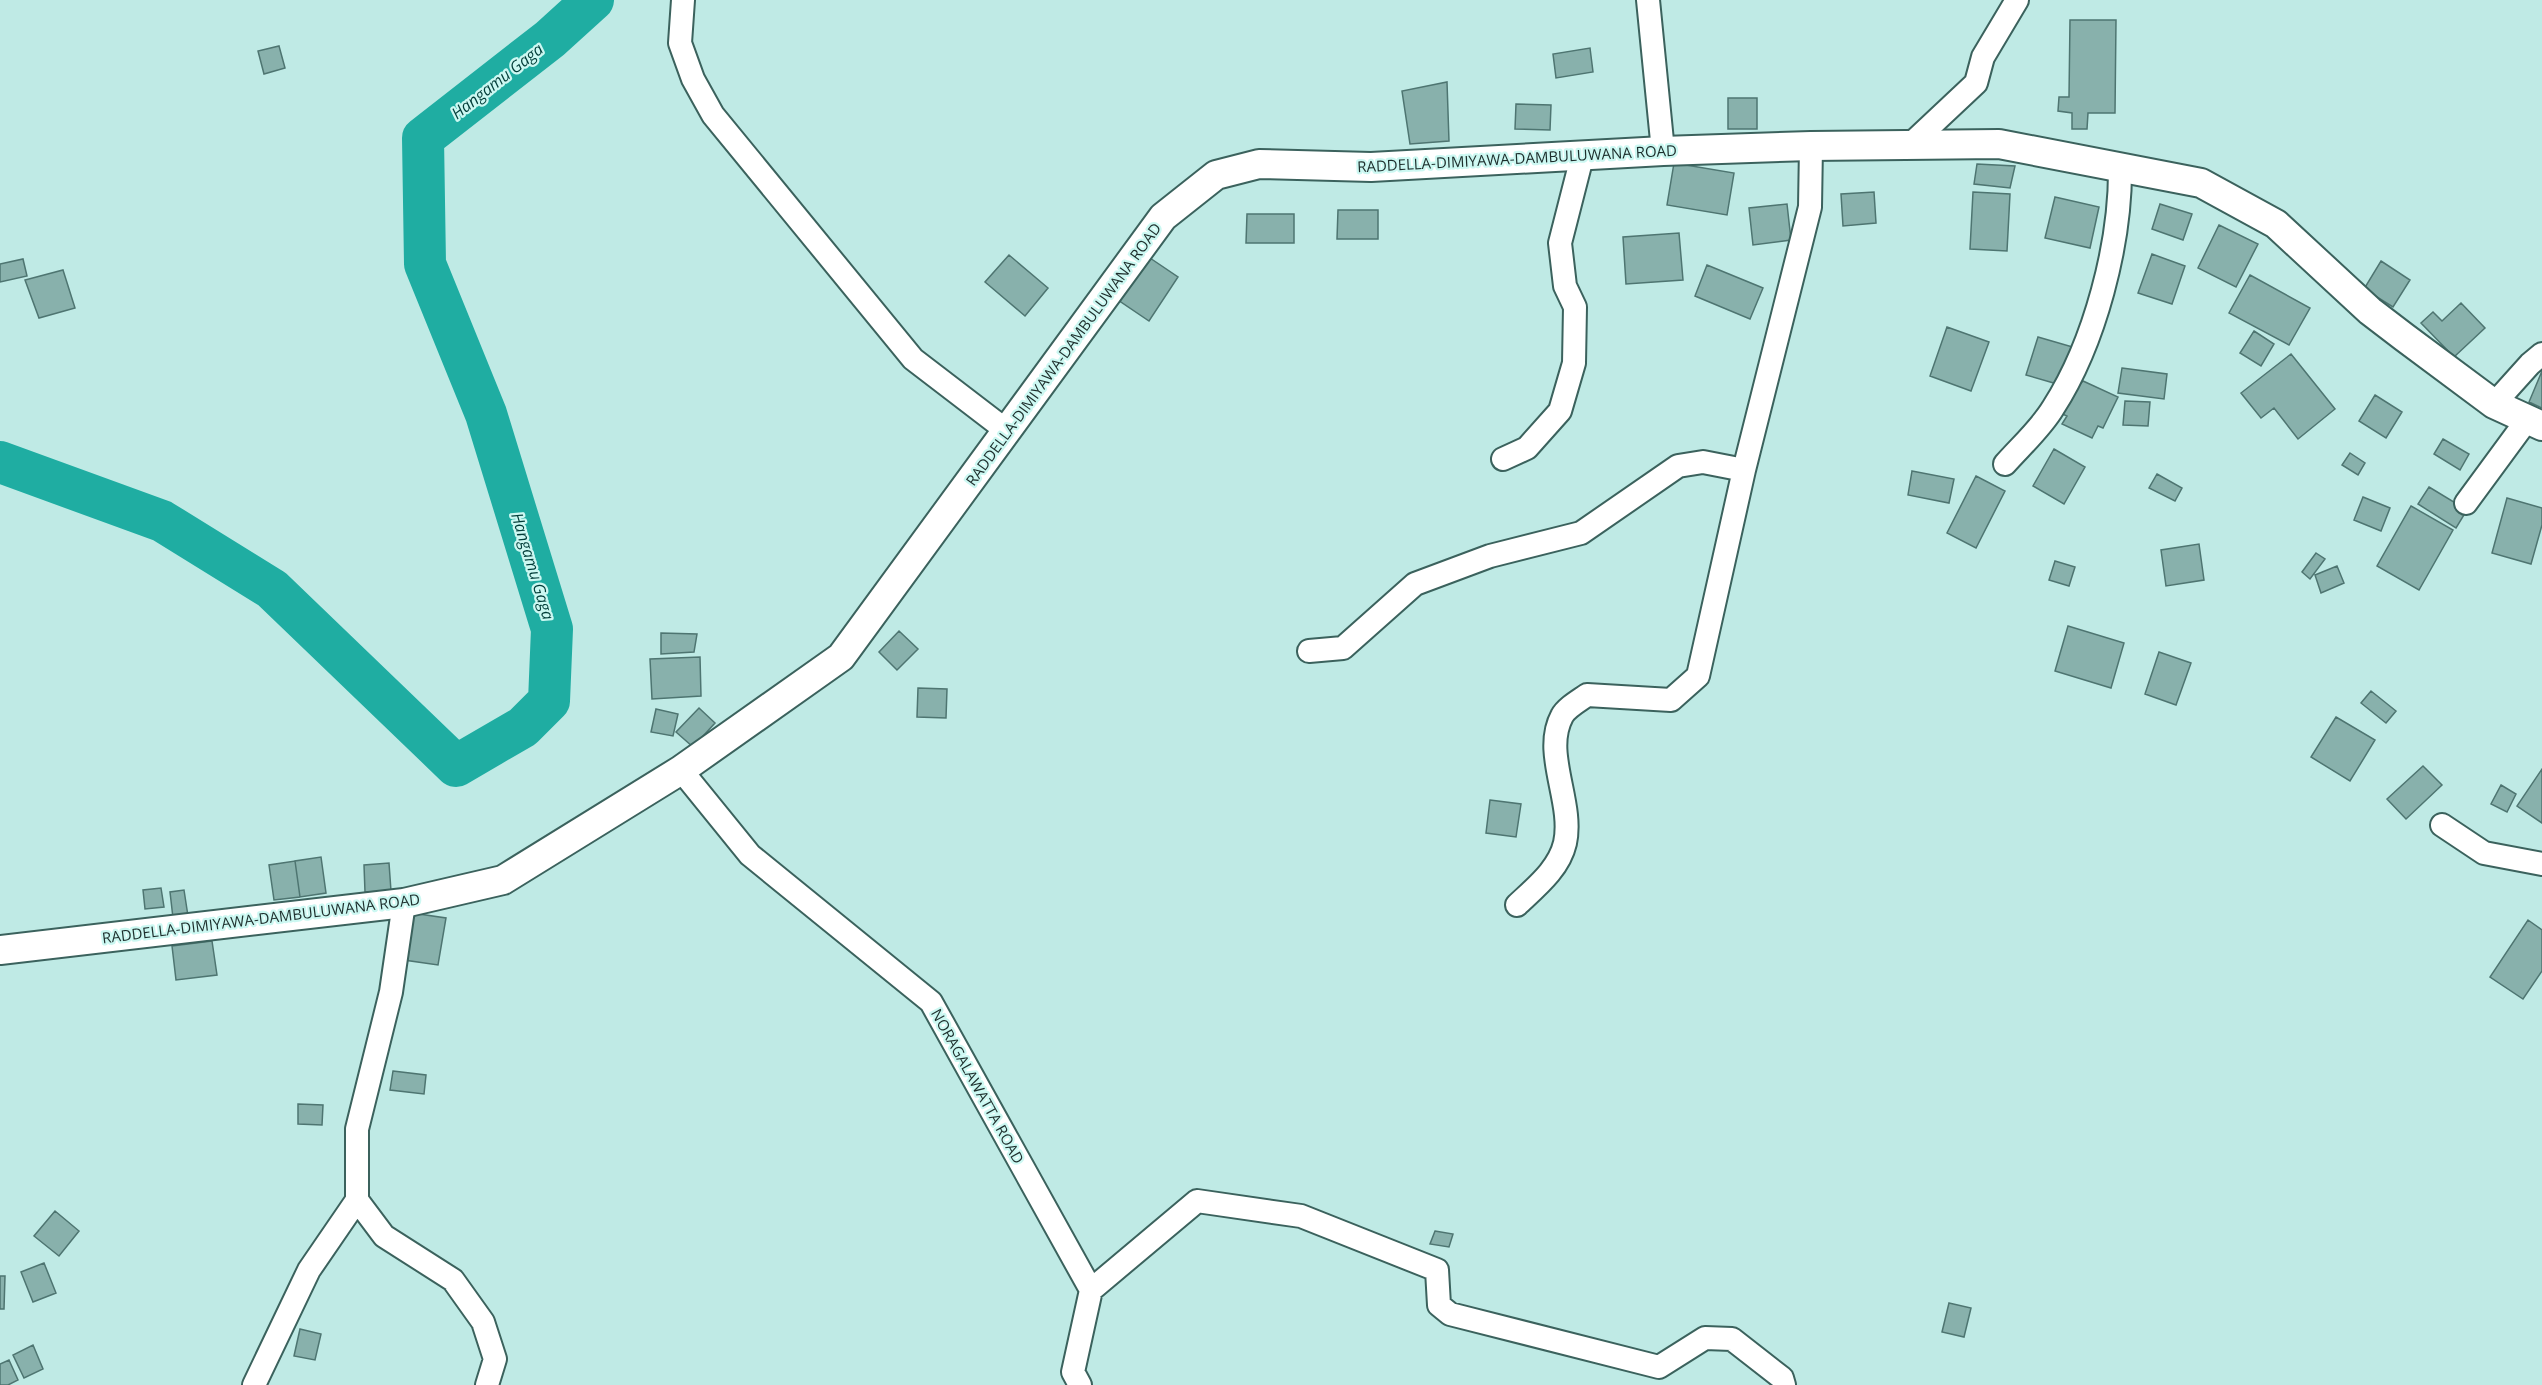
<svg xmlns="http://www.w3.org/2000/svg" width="2542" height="1385" font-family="'Open Sans',sans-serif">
  <rect width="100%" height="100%" fill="#bfeae5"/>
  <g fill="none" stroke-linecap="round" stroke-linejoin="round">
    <path stroke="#1fada2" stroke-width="42" d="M0 462 162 521 272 589 456 766 523 727 549 701 552 629 486 414 425 264 423 138 550 39 593 0"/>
  </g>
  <path fill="#88b1ac" stroke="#4e7571" stroke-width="1.5" d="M2070 20H2116L2115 113H2088L2087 129H2072V113L2058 111 2059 97H2069Z
    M279 46 285 68 264 74 258 51Z
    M1590 48 1593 72 1556 78 1553 54Z
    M1447 82 1449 141 1410 144 1402 91Z
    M1728 98H1757V129H1728Z
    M1516 104 1551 105 1550 130 1515 129Z
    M1674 163 1734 173 1727 215 1667 205Z
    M1977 164 2015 166 2010 188 1974 184Z
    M1874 192 1876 223 1843 226 1841 194Z
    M1973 192 2010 194 2007 251 1970 249Z
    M2055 197 2099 207 2090 248 2045 238Z
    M1787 204 1791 240 1753 245 1749 208Z
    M2160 204 2192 214 2183 240 2152 229Z
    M1338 210H1378V239H1337Z
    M1247 214H1294V243H1246Z
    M2219 225 2258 244 2236 287 2198 268Z
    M1679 233 1683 280 1626 284 1623 237Z
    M2152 254 2185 266 2172 304 2138 293Z
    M1009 255 1048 288 1025 316 985 282Z
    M1147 256 1178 277 1149 321 1118 300Z
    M23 259 27 276 0 282V264Z
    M2381 261 2410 280 2393 307 2364 289Z
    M1707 265 1763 288 1750 319 1695 296Z
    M63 270 75 308 39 318 25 280Z
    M2250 275 2310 308 2289 345 2229 313Z
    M2461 303 2485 328 2454 357 2421 323 2433 312 2442 321Z
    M1947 327 1989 342 1971 391 1930 376Z
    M2254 331 2274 344 2261 366 2240 353Z
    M2038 337 2076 348 2064 386 2026 375Z
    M2291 354 2335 409 2298 439 2274 408 2261 418 2241 393Z
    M2122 368 2167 374 2164 399 2118 393Z
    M2542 371V408L2529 402Z
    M2073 379 2081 383 2083 381 2118 397 2103 428 2098 426 2092 438 2062 424 2067 416 2058 412Z
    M2375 395 2402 412 2386 438 2359 421Z
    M2125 401 2150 402 2148 426 2123 425Z
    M2443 439 2469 454 2460 470 2434 454Z
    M2054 449 2085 467 2064 504 2033 486Z
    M2350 453 2365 463 2358 475 2342 465Z
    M1912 471 1954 479 1949 503 1908 495Z
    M2157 474 2182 488 2175 501 2149 488Z
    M1976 476 2005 491 1976 548 1947 533Z
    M2429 487 2467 510 2456 528 2418 504Z
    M2363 497 2390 508 2381 531 2354 520Z
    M2507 498 2542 508V525L2531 564 2492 553Z
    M2411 506 2453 530 2419 590 2377 566Z
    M2199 544 2204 580 2166 586 2161 550Z
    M2316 553 2325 559 2310 579 2302 572Z
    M2055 561 2075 567 2069 586 2049 580Z
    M2337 566 2344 583 2321 593 2315 575Z
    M2068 626 2124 643 2111 688 2055 671Z
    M899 631 918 649 897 670 879 652Z
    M661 633 697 634 694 652 661 654Z
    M2159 652 2191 663 2176 705 2145 694Z
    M700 657 701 696 652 699 650 659Z
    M918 688 947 689 946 718 917 717Z
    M2371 691 2396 711 2386 723 2361 703Z
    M699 708 715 723 693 747 676 732Z
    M656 709 678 714 673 736 651 732Z
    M2336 717 2375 740 2350 781 2311 757Z
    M2423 766 2442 785 2406 819 2387 799Z
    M2542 769V823L2517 806Z
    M2501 785 2516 794 2507 812 2491 804Z
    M1490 800 1521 804 1516 837 1486 833Z
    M321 857 326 893 300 897 295 861Z
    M295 861 300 897 274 900 269 865Z
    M389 863 391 891 365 892 364 865Z
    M161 888 164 907 145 909 143 890Z
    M184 890 188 916 173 918 170 892Z
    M412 913 446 918 438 965 404 960Z
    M2528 920 2542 930V971L2523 999 2490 977Z
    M212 941 217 975 176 980 172 946Z
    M393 1071 426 1075 424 1094 390 1090Z
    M298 1104 323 1105 322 1125 298 1124Z
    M55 1211 79 1231 59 1256 34 1236Z
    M1435 1231 1453 1234 1449 1247 1430 1244Z
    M44 1263 56 1293 33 1302 21 1272Z
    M0 1276H5L4 1309H0Z
    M1949 1303 1971 1308 1964 1337 1942 1332Z
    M300 1329 321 1334 315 1360 294 1356Z
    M33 1345 43 1369 24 1378 13 1355Z
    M9 1360 18 1380 8 1385H0V1364Z"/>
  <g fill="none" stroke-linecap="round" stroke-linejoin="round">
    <defs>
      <path id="minor" d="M683 0 680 43 693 79 713 115 913 359 1007 431
        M1648 0 1663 151
        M1910 145 1976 83 1983 57 2017 0
        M2494 404 2530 364 2542 354
        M1503 459 1527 448 1560 411 1574 363 1575 307 1565 286 1560 243 1582 157
        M2005 464C2021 446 2041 428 2053 408 2095 343 2121 243 2120 166
        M2466 503 2527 420
        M1309 651 1343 648 1415 584 1490 556 1581 533 1678 466 1703 462 1744 470
        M681 770 750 855 931 1002 1091 1290 1073 1372 1080 1385
        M2442 825 2484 853 2542 864
        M404 903 391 992 357 1129V1200L384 1236 453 1280 483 1322 495 1359 487 1385
        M1517 905C1536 887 1559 869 1565 843 1574 802 1542 753 1562 716 1566 708 1580 700 1587 695L1671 700 1698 676 1744 470 1810 207 1811 146
        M1091 1290 1197 1201 1301 1216 1437 1270 1439 1305 1450 1314 1659 1367 1705 1338 1732 1339 1782 1378 1784 1385
        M254 1385 309 1270 357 1200"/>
      <path id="tertiary" d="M0 950 404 903 503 880 681 770 841 657 1163 217 1216 175 1259 164 1371 167 1663 151 1811 146 1999 144 2201 183 2276 224 2370 311 2404 337 2494 404 2542 426"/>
    </defs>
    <use href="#minor" stroke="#3b625d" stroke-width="26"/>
    <use href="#tertiary" stroke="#3b625d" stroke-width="32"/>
    <use href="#minor" stroke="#fff" stroke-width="22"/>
    <use href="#tertiary" stroke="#fff" stroke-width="28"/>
  </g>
  <g text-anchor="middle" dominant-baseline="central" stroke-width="4.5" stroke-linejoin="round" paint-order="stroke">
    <g font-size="15" fill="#1d2e2c" stroke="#ccf8f2">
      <text transform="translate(1517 158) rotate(-3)">RADDELLA-DIMIYAWA-DAMBULUWANA ROAD</text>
      <text transform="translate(1063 354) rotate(-54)">RADDELLA-DIMIYAWA-DAMBULUWANA ROAD</text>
      <text transform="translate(261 918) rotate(-7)">RADDELLA-DIMIYAWA-DAMBULUWANA ROAD</text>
      <text transform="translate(978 1086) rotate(61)">NORAGALAWATTA ROAD</text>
    </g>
    <g font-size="16" font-style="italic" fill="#003c38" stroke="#ccf8f2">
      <text transform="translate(497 81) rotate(-38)">Hangamu Gaga</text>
      <text transform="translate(533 566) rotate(73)">Hangamu Gaga</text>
    </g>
  </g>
</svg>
